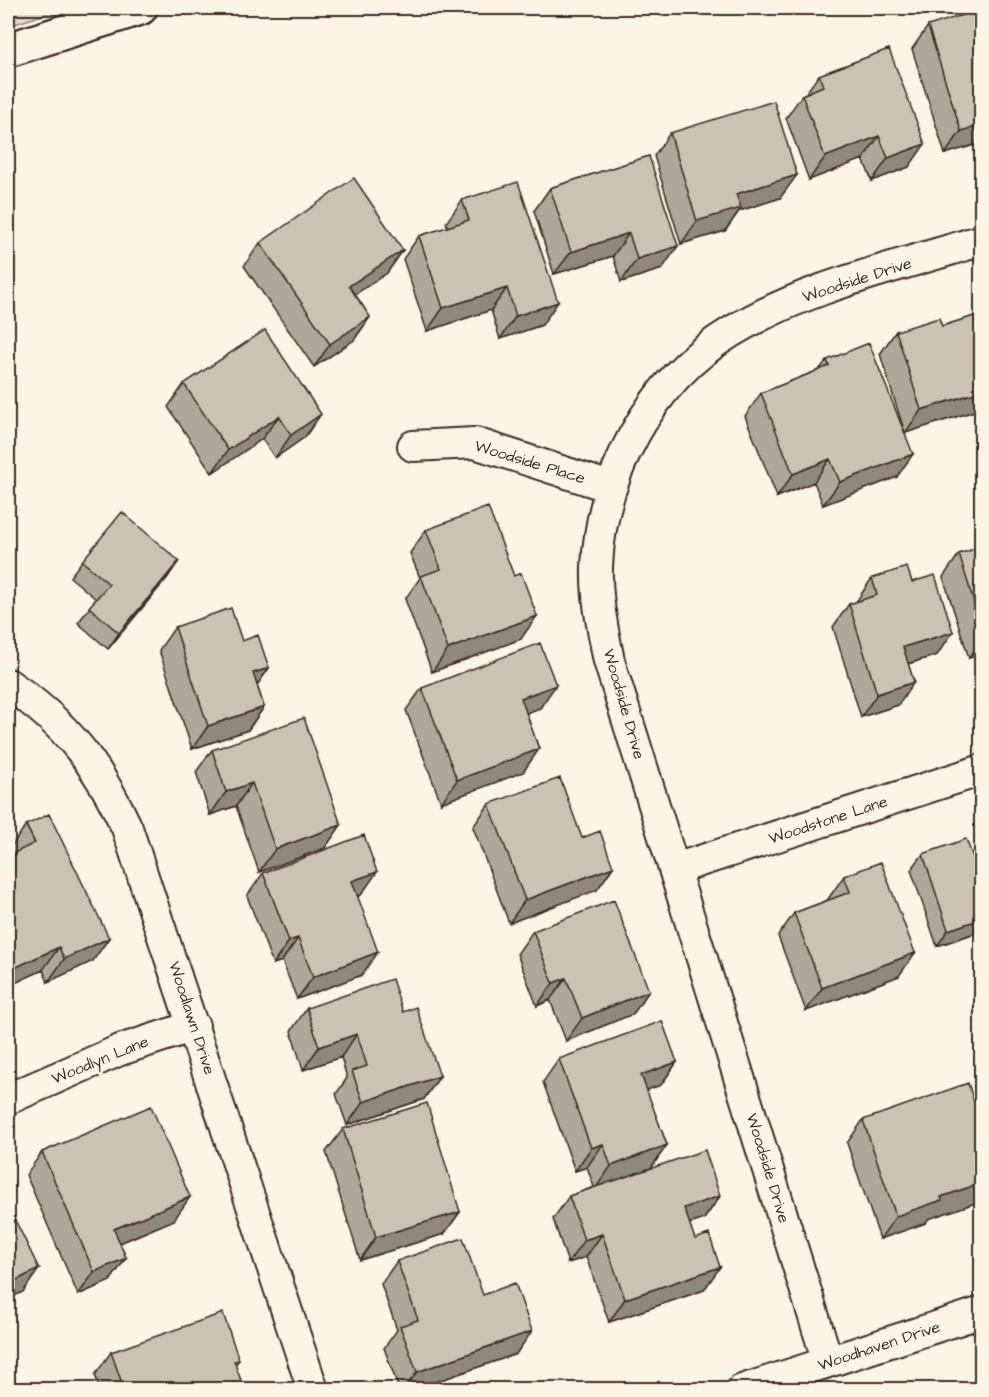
<svg xmlns="http://www.w3.org/2000/svg" width="989" height="1397" font-family="'Architects Daughter',sans-serif">
  <rect width="100%" height="100%" fill="#fcf5e5"/>
  <filter id="ink" filterUnits="userSpaceOnUse"><feTurbulence type="fractalNoise" baseFrequency=".0167" numOctaves="2"/><feDisplacementMap in="SourceGraphic" scale="12" xChannelSelector="R" yChannelSelector="G"/><feConvolveMatrix kernelMatrix="1 2 1 2 8 2 1 2 1" color-interpolation-filters="sRGB"/></filter>
  <g filter="url(#ink)">
    <path fill="#e0d8c8" stroke="#8e8173" stroke-width="1.5" d="M8 8H65L8 26Z"/>
    <g fill="none" stroke-linecap="round" stroke-linejoin="round">
      <defs>
        <path id="street" d="M413 446 475 443 610 487
          M8 684C66 723 98 765 127 828L313 1390
          M675 869 982 770
          M8 1099 120 1050 194 1026
          M828 1362 609 661C603 630 596 599 597 567 601 474 650 381 731 332 806 286 898 267 982 240
          M742 1390 982 1312"/>
        <path id="primary" d="M8 50 140 8"/>
      </defs>
      <use href="#street" stroke="#3b2a1e" stroke-width="34"/>
      <use href="#primary" stroke="#3b2a1e" stroke-width="38"/>
      <use href="#street" stroke="#fcf5e5" stroke-width="30"/>
      <use href="#primary" stroke="#fcf5e5" stroke-width="33"/>
    </g>
    <path fill="#afa79a" stroke="#3b2a1e" stroke-width="1.5" d="M928 26 981 143 945 154 912 49Z
      M889 49 909 167 872 181 863 159 809 180 786 118 802 95 806 93 819 75Z
      M670 133 780 198 739 211 725 231 681 244 654 156Z
      M649 156 662 269 621 282 613 256 554 274 534 211 550 188Z
      M462 200 542 325 500 339 491 310 427 331 403 259 419 236 448 227 446 223Z
      M260 243 403 250 387 273 355 294 370 317 354 340 314 367 244 266Z
      M981 314V409L905 433 880 354 896 331 942 326Z
      M265 330 305 437 275 458 262 439 212 473 168 407 184 384Z
      M827 360 897 477 823 505 814 482 777 497 745 416 761 393 819 370Z
      M426 530 521 639 432 672 405 599 420 578 410 553Z
      M981 547V654L969 658 943 577 959 554Z
      M82 561 168 577 108 649 78 623 96 599 70 577Z
      M872 578 937 655 908 664 914 682 898 705 861 717 833 627 849 604 856 602Z
      M175 627 242 641 269 668 257 685 264 707 248 730 192 749 159 650Z
      M422 688 540 708 526 713 539 749 523 772 441 803 406 710Z
      M212 750 341 825 325 848 259 872 236 806 210 815 196 772Z
      M489 804 582 838 613 867 597 890 509 923 473 827Z
      M26 825 93 961 48 982 43 970 8 986V856L13 853 10 848Z
      M923 854 981 931 937 946 911 870Z
      M263 873 361 895 357 896 362 975 297 999 282 961 273 964 247 896Z
      M844 876 899 976 806 1011 778 936 794 913 828 900V899Z
      M533 931 649 991 633 1014 566 1041 550 1000 537 1006 517 954Z
      M307 1008 403 1012 440 1076 424 1099 347 1125 336 1094 347 1078 341 1057 303 1070 291 1031Z
      M559 1059 677 1062 661 1085 646 1090 667 1145 651 1168 632 1175 720 1196 704 1219 689 1224 704 1290 609 1322 586 1257 568 1263 553 1219 569 1196 594 1187 587 1167 575 1171 543 1082Z
      M863 1120 981 1123V1201L928 1219 926 1223 880 1239 847 1143Z
      M343 1129 460 1212 444 1234 360 1260 326 1152Z
      M42 1152 174 1220 120 1243 126 1258 110 1281 78 1295 26 1175Z
      M397 1261 483 1295 516 1354 415 1389H399L384 1348 397 1330 381 1284Z
      M111 1352 239 1360 235 1365 244 1389H100L95 1375Z"/>
    <path fill="#8f887d" stroke="#3b2a1e" stroke-width="1.5" d="M981 125V143L945 154 961 131Z
      M879 136 863 159 809 180 825 157Z
      M925 144 909 167 872 181 888 158Z
      M797 175 780 198 739 211 725 231 681 244 697 221 736 194Z
      M629 233 613 256 554 274 571 252Z
      M678 246 662 269 621 282 637 259Z
      M403 250 387 273 333 309 349 286Z
      M507 288 491 310 427 331 443 308Z
      M558 302 542 325 500 339 516 316Z
      M370 317 354 340 314 367 330 344Z
      M981 391V409L905 433 921 410Z
      M321 414 305 437 275 458 291 435Z
      M279 416 262 439 212 473 228 450Z
      M913 454 897 477 823 505 840 482Z
      M830 459 814 482 777 497 793 474Z
      M179 561 168 577 108 649 119 633Z
      M537 616 521 639 432 672 448 649Z
      M953 632 937 655 887 670 903 647Z
      M981 640V654L969 658Z
      M269 668 253 691V673Z
      M914 682 898 705 861 717 877 694Z
      M556 685 540 708 505 721 521 698Z
      M264 707 248 730 192 749 208 726Z
      M539 749 523 772 441 803 457 780Z
      M252 783 236 806 210 815 226 792Z
      M341 825 325 848 259 872 275 849Z
      M613 867 597 890 509 923 525 900Z
      M377 872 361 895 335 904 352 881Z
      M981 919V931L937 946 948 930Z
      M109 938 93 961 48 982 64 959Z
      M298 938 282 961 273 964 289 941Z
      M59 947 43 970 8 986V971Z
      M378 952 362 975 297 999 313 977Z
      M915 953 899 976 806 1011 822 988Z
      M566 978 550 1000 537 1006 553 983Z
      M649 991 633 1014 566 1041 582 1018Z
      M357 1034 341 1057 303 1070 319 1047Z
      M677 1062 661 1085 625 1098 641 1075Z
      M440 1076 424 1099 347 1125 363 1102Z
      M603 1144 587 1167 575 1171 591 1148Z
      M667 1145 651 1168 595 1189 611 1166Z
      M981 1183V1201L928 1219 926 1223 880 1239 896 1216 941 1197Z
      M720 1196 704 1219 668 1231 684 1208Z
      M190 1197 174 1220 98 1252 114 1229Z
      M460 1212 444 1234 360 1260 376 1237Z
      M602 1234 586 1257 568 1263 584 1240Z
      M126 1258 110 1281 78 1295 94 1272Z
      M720 1267 704 1290 609 1322 625 1299Z
      M39 1269 23 1292 8 1299V1284Z
      M532 1331 516 1354 415 1389H404L417 1372Z"/>
    <path fill="#ccc2b3" stroke="#3b2a1e" stroke-width="1.5" d="M981 9V125L961 131 928 26Z
      M889 49 925 144 888 158 879 136 825 157 802 95 823 86 819 75Z
      M774 101 797 175 736 194 741 208 697 221 670 133Z
      M649 156 678 246 637 259 629 233 571 252 550 188Z
      M354 178 403 250 349 286 370 317 330 344 260 243Z
      M518 182 558 302 516 316 507 288 443 308 419 236 469 220 462 200Z
      M981 314V391L921 410 896 331 939 318 942 326Z
      M265 330 321 414 291 435 279 416 228 450 184 384Z
      M869 343 913 454 840 482 830 459 793 474 761 393 829 366 827 360Z
      M488 507 514 576 521 573 537 616 448 649 421 576 441 569 426 530Z
      M122 512 179 561 119 633 89 607 109 584 82 561Z
      M981 547V625L959 554Z
      M907 567 912 582 935 575 953 632 903 647 914 682 877 694 849 604 877 595 872 578Z
      M231 608 242 641 258 635 269 668 253 673 264 707 208 726 175 627Z
      M540 643 556 685 521 698 539 749 457 780 422 688Z
      M304 718 341 825 275 849 252 783 226 792 212 750Z
      M560 778 582 838 600 831 613 867 525 900 489 804Z
      M49 814 109 938 64 959 59 947 8 971V856L35 843 26 825Z
      M364 835 377 872 352 881 378 952 313 977 298 938 289 941 263 873Z
      M966 839 974 860 981 857V919L948 930 923 854Z
      M881 862 915 953 822 988 794 913 850 892 844 876Z
      M614 900 649 991 582 1018 566 978 553 983 533 931Z
      M392 979 403 1012 416 1007 440 1076 363 1102 352 1071 367 1066 357 1034 319 1047 307 1008Z
      M662 1021 677 1062 641 1075 667 1145 611 1166 603 1144 591 1148 559 1059Z
      M968 1083 981 1123V1183L941 1197 942 1200 896 1216 863 1120Z
      M427 1103 460 1212 376 1237 343 1129Z
      M151 1106 190 1197 114 1229 126 1258 94 1272 42 1152Z
      M705 1150 720 1196 684 1208 695 1239 709 1234 720 1267 625 1299 602 1234 584 1240 569 1196Z
      M8 1205 39 1269 8 1284Z
      M463 1238 483 1295 515 1283 532 1331 417 1372 400 1326 418 1320 397 1261Z
      M223 1313 239 1360 234 1361 244 1389H124L111 1352Z"/>
  </g>
  <g text-anchor="middle" dominant-baseline="central" stroke-width="4.5" stroke-linejoin="round" paint-order="stroke">
    <g font-size="16" fill="#3b2a1e" stroke="#fcf5e5">
      <text transform="translate(857 280) rotate(-18)">Woodside Drive</text>
      <text transform="translate(530 462) rotate(17)">Woodside Place</text>
      <text transform="translate(624 704) rotate(74)">Woodside Drive</text>
      <text transform="translate(828 820) rotate(-18)">Woodstone Lane</text>
      <text transform="translate(192 1018) rotate(72)">Woodlawn Drive</text>
      <text transform="translate(100 1060) rotate(-22)">Woodlyn Lane</text>
      <text transform="translate(768 1168) rotate(73)">Woodside Drive</text>
      <text transform="translate(879 1346) rotate(-18)">Woodhaven Drive</text>
    </g>
  </g>
  <rect width="989" height="1397" fill="none" stroke="#fcf5e5" stroke-width="30"/>
  <rect x="15" y="15" width="959" height="1367" fill="none" stroke="#3b2a1e" stroke-width="2" filter="url(#ink)"/>
</svg>
